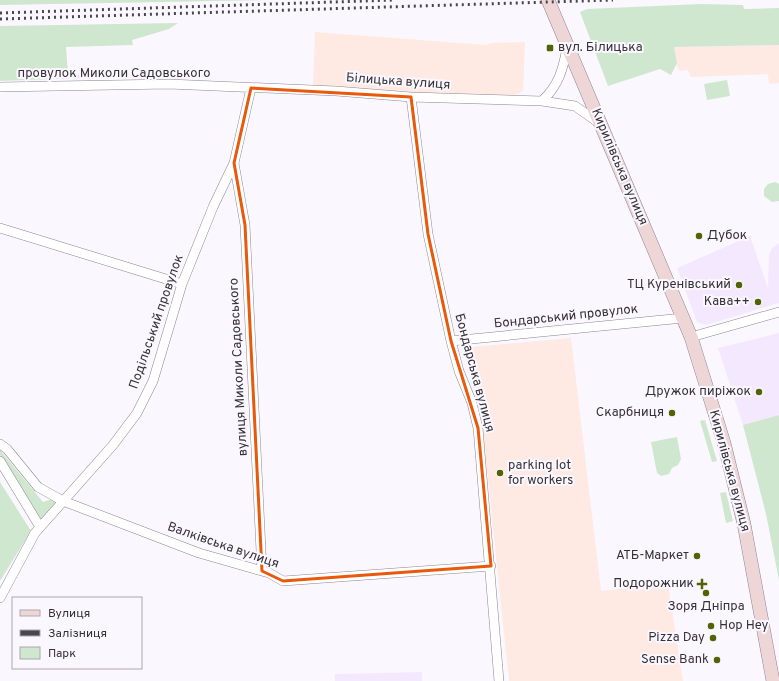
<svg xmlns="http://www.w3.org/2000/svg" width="779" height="681" font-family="Overpass,sans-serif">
  <rect width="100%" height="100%" fill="#fbf7fe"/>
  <path fill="#f4e8ff" d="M750 236 768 288 769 255 772 248 779 243V303L706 325 697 322 677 268Z
    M779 333V415L743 425 718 348Z
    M422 672V681H335V674Z"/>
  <path fill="#feeae3" d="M315 32 486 45 492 43 525 42 523 91 508 98 313 88Z
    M779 45V83L769 84 768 74 691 77 688 70 680 71 677 67 674 47Z
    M571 338 601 591 668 584 683 681H509L482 423 465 355 466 351 472 347Z"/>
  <path fill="#cfe7ce" d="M0 0H271L0 5Z
    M701 4 743 5 744 9 779 8V45L674 47 677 63 671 75 660 69 608 86 580 12 587 9Z
    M178 23 169 29 132 40 133 45 66 47 68 74 82 75 81 78 0 81V26Z
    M727 80 730 96 707 100 704 84Z
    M775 182 779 184V201L772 202 764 196V189L768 184Z
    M779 415V580L766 514 743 425Z
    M705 420 717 461 712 462 700 421Z
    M677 437 681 459 678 465 672 468 669 474 661 476 657 473 651 442Z
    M0 450 43 502 52 499 56 502 57 507 43 519 38 518 0 455Z
    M0 482 31 531 0 581Z
    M726 492 733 521 726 523 720 493Z"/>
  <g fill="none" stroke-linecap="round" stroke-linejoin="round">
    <defs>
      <path id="street" d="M0 87 169 84 336 91 411 97 542 101 575 106 599 123
        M411 97 428 234 451 341 459 371 472 403 478 428 499 681
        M542 101C559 85 563 69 567 48
        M234 163 245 225 262 571
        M0 228 182 284
        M691 337 779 312
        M451 341 683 318
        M0 444 7 449 38 487 63 501 199 553 269 573 283 581 491 566
        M0 461 40 527
        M0 598 35 533 113 445 137 413 153 381 182 284 213 207 234 163 251 88"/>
      <path id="secondary" d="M548 0 691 337 724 443 744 524 773 681"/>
    </defs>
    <use href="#street" stroke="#8c8593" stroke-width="10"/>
    <use href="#secondary" stroke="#8c8593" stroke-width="14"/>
    <use href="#street" stroke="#fff" stroke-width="9"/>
    <use href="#secondary" stroke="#eed6d6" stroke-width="13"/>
    <path stroke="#4a464d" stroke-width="3" stroke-dasharray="2 4" stroke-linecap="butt" d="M0 13 394 0
      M0 19 613 0"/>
  </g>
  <path fill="none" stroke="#e8590c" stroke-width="3" stroke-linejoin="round" d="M251 88 411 97 428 234 451 341 478 428 491 566 283 581 262 571 245 225 234 163Z"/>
  <g fill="#526205" stroke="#fbf7fe" stroke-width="1.5">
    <rect x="546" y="44" width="8" height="8" rx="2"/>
    <circle cx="699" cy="236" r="4"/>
    <circle cx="739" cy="285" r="4"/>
    <circle cx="758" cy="302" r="4"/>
    <circle cx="759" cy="392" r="4"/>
    <circle cx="672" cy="413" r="4"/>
    <circle cx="500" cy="473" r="4"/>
    <circle cx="697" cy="556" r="4"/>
    <path d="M700 578h4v4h4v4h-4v4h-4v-4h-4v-4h4z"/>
    <circle cx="706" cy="593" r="4"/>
    <circle cx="711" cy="626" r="4"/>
    <circle cx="713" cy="638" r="4"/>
    <circle cx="717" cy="660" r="4"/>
  </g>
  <g text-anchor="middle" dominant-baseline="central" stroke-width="4" stroke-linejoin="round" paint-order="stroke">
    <g font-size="13" fill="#353138" stroke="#fbf7fe" text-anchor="end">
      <text x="558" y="48" text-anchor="start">вул. Білицька</text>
      <text x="707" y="236" text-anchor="start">Дубок</text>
      <text x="731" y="285">ТЦ Куренівський</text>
      <text x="750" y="302">Кава++</text>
      <text x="751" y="392">Дружок пиріжок</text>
      <text x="664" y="413">Скарбниця</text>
      <text x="508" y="466" text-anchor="start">parking lot<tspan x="508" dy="15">for workers</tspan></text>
      <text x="689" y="556">АТБ-Маркет</text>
      <text x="694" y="584">Подорожник</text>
      <text x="706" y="607" text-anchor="middle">Зоря Дніпра</text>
      <text x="719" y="626" text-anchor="start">Hop Hey</text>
      <text x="705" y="638">Pizza Day</text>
      <text x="709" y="660">Sense Bank</text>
    </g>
    <g font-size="13" fill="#353138" stroke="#fbf7fe">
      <text x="114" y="74">провулок Миколи Садовського</text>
      <text transform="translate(398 82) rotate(4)">Білицька вулиця</text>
      <text transform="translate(619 167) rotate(67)">Кирилівська вулиця</text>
      <text transform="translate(566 317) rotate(-6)">Бондарський провулок</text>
      <text transform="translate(157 322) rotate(-71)">Подільський провулок</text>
      <text transform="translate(239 367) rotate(-93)">вулиця Миколи Садовського</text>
      <text transform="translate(474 373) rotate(75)">Бондарська вулиця</text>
      <text transform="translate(729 471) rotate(75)">Кирилівська вулиця</text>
      <text transform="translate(223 546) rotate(19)">Валківська вулиця</text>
    </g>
  </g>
  <rect x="12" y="597" width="130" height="72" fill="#fbf7fe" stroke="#aca8af"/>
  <rect x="20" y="610" width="20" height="6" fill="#eed6d6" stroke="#aca8af"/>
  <text x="48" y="617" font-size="12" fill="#353138">Вулиця</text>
  <rect x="20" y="630" width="20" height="6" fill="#4a464d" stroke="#aca8af"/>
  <text x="48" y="637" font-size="12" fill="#353138">Залізниця</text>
  <rect x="20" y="647" width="20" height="12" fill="#cfe7ce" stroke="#aca8af"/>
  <text x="48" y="657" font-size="12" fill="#353138">Парк</text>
</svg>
